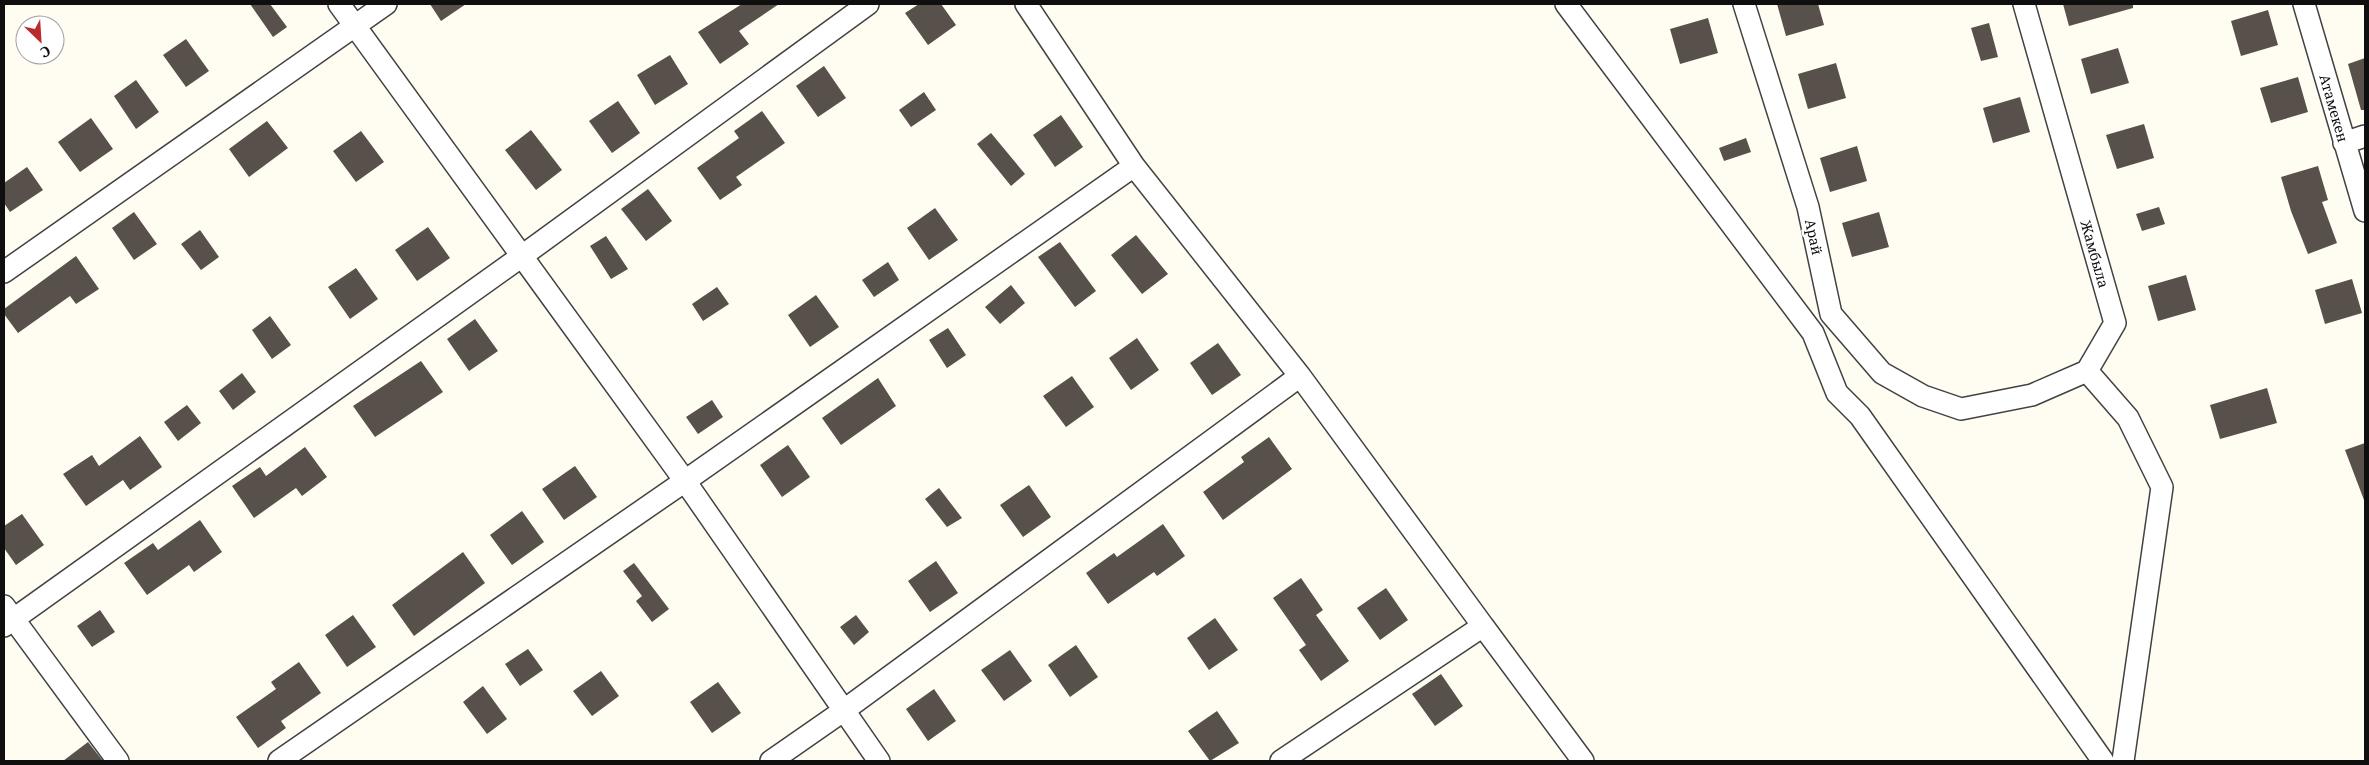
<svg xmlns="http://www.w3.org/2000/svg" width="2369" height="765" font-family="'Noto Serif',serif">
  <rect width="100%" height="100%" fill="#fffcf1"/>
  <path fill="#57504b" d="M250 4H270L287 27 273 37Z
    M430 4H466L441 21Z
    M742 4H779L739 31 749 44 720 64 698 32Z
    M919 4H941L956 25 928 45 905 13Z
    M1777 4H1818L1824 25 1786 36Z
    M2063 4H2133V8L2069 26Z
    M2268 10 2278 45 2241 56 2231 21Z
    M1708 18 1718 53 1680 64 1670 29Z
    M1989 23 1998 57 1981 61 1971 28Z
    M186 39 209 71 186 87 163 55Z
    M2118 48 2129 83 2091 94 2081 59Z
    M670 55 688 84 655 105 637 75Z
    M2365 58V110H2361L2348 64Z
    M1836 63 1846 98 1808 109 1798 74Z
    M824 66 846 98 818 117 796 86Z
    M2298 77 2308 112 2271 123 2260 88Z
    M136 80 159 112 136 129 114 96Z
    M924 92 936 110 911 127 899 110Z
    M2020 97 2030 132 1993 143 1983 108Z
    M618 101 640 133 612 153 589 121Z
    M762 111 785 143 736 177 742 185 720 200 697 168 739 138 734 131Z
    M1061 115 1083 147 1055 167 1033 135Z
    M91 118 113 149 80 172 58 142Z
    M267 121 288 148 249 177 229 149Z
    M2144 124 2154 158 2117 169 2106 135Z
    M531 130 562 170 536 190 505 150Z
    M361 131 384 162 356 182 333 151Z
    M991 133 1025 174 1011 186 977 144Z
    M1746 138 1751 152 1724 161 1719 148Z
    M1857 146 1867 181 1830 192 1820 158Z
    M2318 166 2328 200 2322 202 2337 243 2308 254 2291 211 2281 177Z
    M27 167 43 190 10 212 4 203V183Z
    M648 189 672 221 646 241 621 209Z
    M2159 207 2165 224 2142 231 2136 214Z
    M935 208 958 240 929 260 907 228Z
    M134 212 157 244 134 260 112 228Z
    M1879 212 1889 247 1852 257 1842 223Z
    M428 227 450 258 417 281 395 250Z
    M200 230 219 257 201 270 181 244Z
    M1136 235 1168 274 1142 294 1111 255Z
    M606 236 628 269 611 279 590 246Z
    M1060 242 1096 291 1075 307 1038 257Z
    M76 256 99 289 76 304 70 296 18 333 4 314V309Z
    M888 262 899 280 874 297 862 280Z
    M356 268 378 299 350 319 328 287Z
    M2186 275 2196 310 2158 321 2148 286Z
    M2352 279 2362 313 2325 324 2315 290Z
    M1011 285 1025 303 1000 324 985 307Z
    M717 287 729 304 703 321 692 304Z
    M816 295 839 327 810 347 788 315Z
    M270 316 291 345 272 359 252 330Z
    M475 319 498 351 469 371 447 339Z
    M948 328 966 355 947 368 929 340Z
    M1137 338 1159 370 1131 390 1109 358Z
    M1218 343 1241 375 1212 395 1190 363Z
    M421 361 443 392 375 437 353 406Z
    M242 373 256 392 233 410 219 391Z
    M1072 376 1094 407 1066 427 1043 396Z
    M878 378 896 406 841 445 822 418Z
    M2267 388 2277 423 2220 439 2210 405Z
    M712 400 723 417 698 434 686 417Z
    M187 405 201 423 178 441 164 422Z
    M140 436 162 467 130 490 123 480 86 506 63 474 92 455 99 466Z
    M1269 437 1292 469 1223 520 1203 492 1244 462 1241 457Z
    M2365 443V500H2364L2345 450Z
    M788 445 810 477 782 497 760 465Z
    M305 447 327 477 302 496 296 488 254 518 232 486 260 467 266 476Z
    M575 466 597 497 564 520 542 489Z
    M1029 485 1051 517 1023 537 1000 505Z
    M939 488 962 518 947 527 925 499Z
    M522 511 544 542 512 565 490 535Z
    M22 514 44 545 16 565 4 548V526Z
    M200 520 222 552 194 572 189 565 147 595 124 563 153 543 158 550Z
    M1163 524 1185 556 1157 576 1154 572 1108 604 1086 573 1114 553 1117 557Z
    M463 552 485 583 414 636 392 605Z
    M936 561 958 593 930 612 908 581Z
    M634 563 669 609 652 622 636 601 642 596 623 571Z
    M1301 578 1323 610 1316 615 1349 661 1321 681 1299 650 1306 645 1273 598Z
    M1386 588 1408 620 1380 640 1357 608Z
    M100 610 115 632 92 647 77 626Z
    M353 615 376 647 347 667 325 635Z
    M856 615 869 632 854 645 840 627Z
    M1215 618 1238 650 1209 670 1187 638Z
    M1076 645 1098 677 1070 697 1048 665Z
    M528 649 543 670 520 686 505 664Z
    M1010 650 1032 681 1004 701 981 670Z
    M299 662 321 693 281 721 286 728 258 748 236 717 276 689 271 682Z
    M601 671 619 696 592 716 573 691Z
    M1441 674 1463 706 1435 726 1412 694Z
    M718 682 741 713 712 733 690 702Z
    M483 686 507 719 487 734 463 702Z
    M934 689 956 721 928 741 906 709Z
    M1217 711 1239 743 1210 761 1188 731Z
    M88 742 103 761H63Z"/>
  <g fill="none" stroke-linecap="round" stroke-linejoin="round">
    <defs>
      <path id="minor" d="M339 4 685 481 879 761
        M1566 4 1813 333 1837 393 1860 416 2103 761
        M1744 4 1808 207 1831 314 1882 373 1923 396 1961 409 2032 395 2087 371 2115 323 2024 4
        M2304 4 2365 211
        M2344 143 2365 136
        M4 272 386 4
        M2087 371 2128 418 2162 487 2123 761
        M4 606 118 761
        M4 626 522 256 868 4
        M1483 626 1583 761
        M279 761 685 481 1134 166 1026 4
        M771 761 843 711 1300 376 1134 166
        M1281 761 1483 626 1300 376"/>
    </defs>
    <use href="#minor" stroke="#424242" stroke-width="24"/>
    <use href="#minor" stroke="#fff" stroke-width="21"/>
  </g>
  <g text-anchor="middle" dominant-baseline="central" stroke-width="5" stroke-linejoin="round" paint-order="stroke">
    <g font-size="14" fill="#0f0f0f" stroke="#fff">
      <text transform="translate(2334 108) rotate(74)">Атамекен</text>
      <text transform="translate(1814 237) rotate(78)">Арай</text>
      <text transform="translate(2095 254) rotate(74)">Жамбыла</text>
    </g>
  </g>
  <rect width="2369" height="765" fill="none" stroke="#0f0f0f" stroke-width="10"/>
  <g transform="translate(40 40) rotate(155)"><circle r="24" fill="#ffffff" stroke="#9f9f9f"/>
  <path d="M0-4L9 19L0 12L-9 19Z" fill="#bb2a2d"/>
  <text y="-8" font-size="14" font-weight="bold" text-anchor="middle" fill="#0f0f0f">С</text>
  </g>
</svg>
